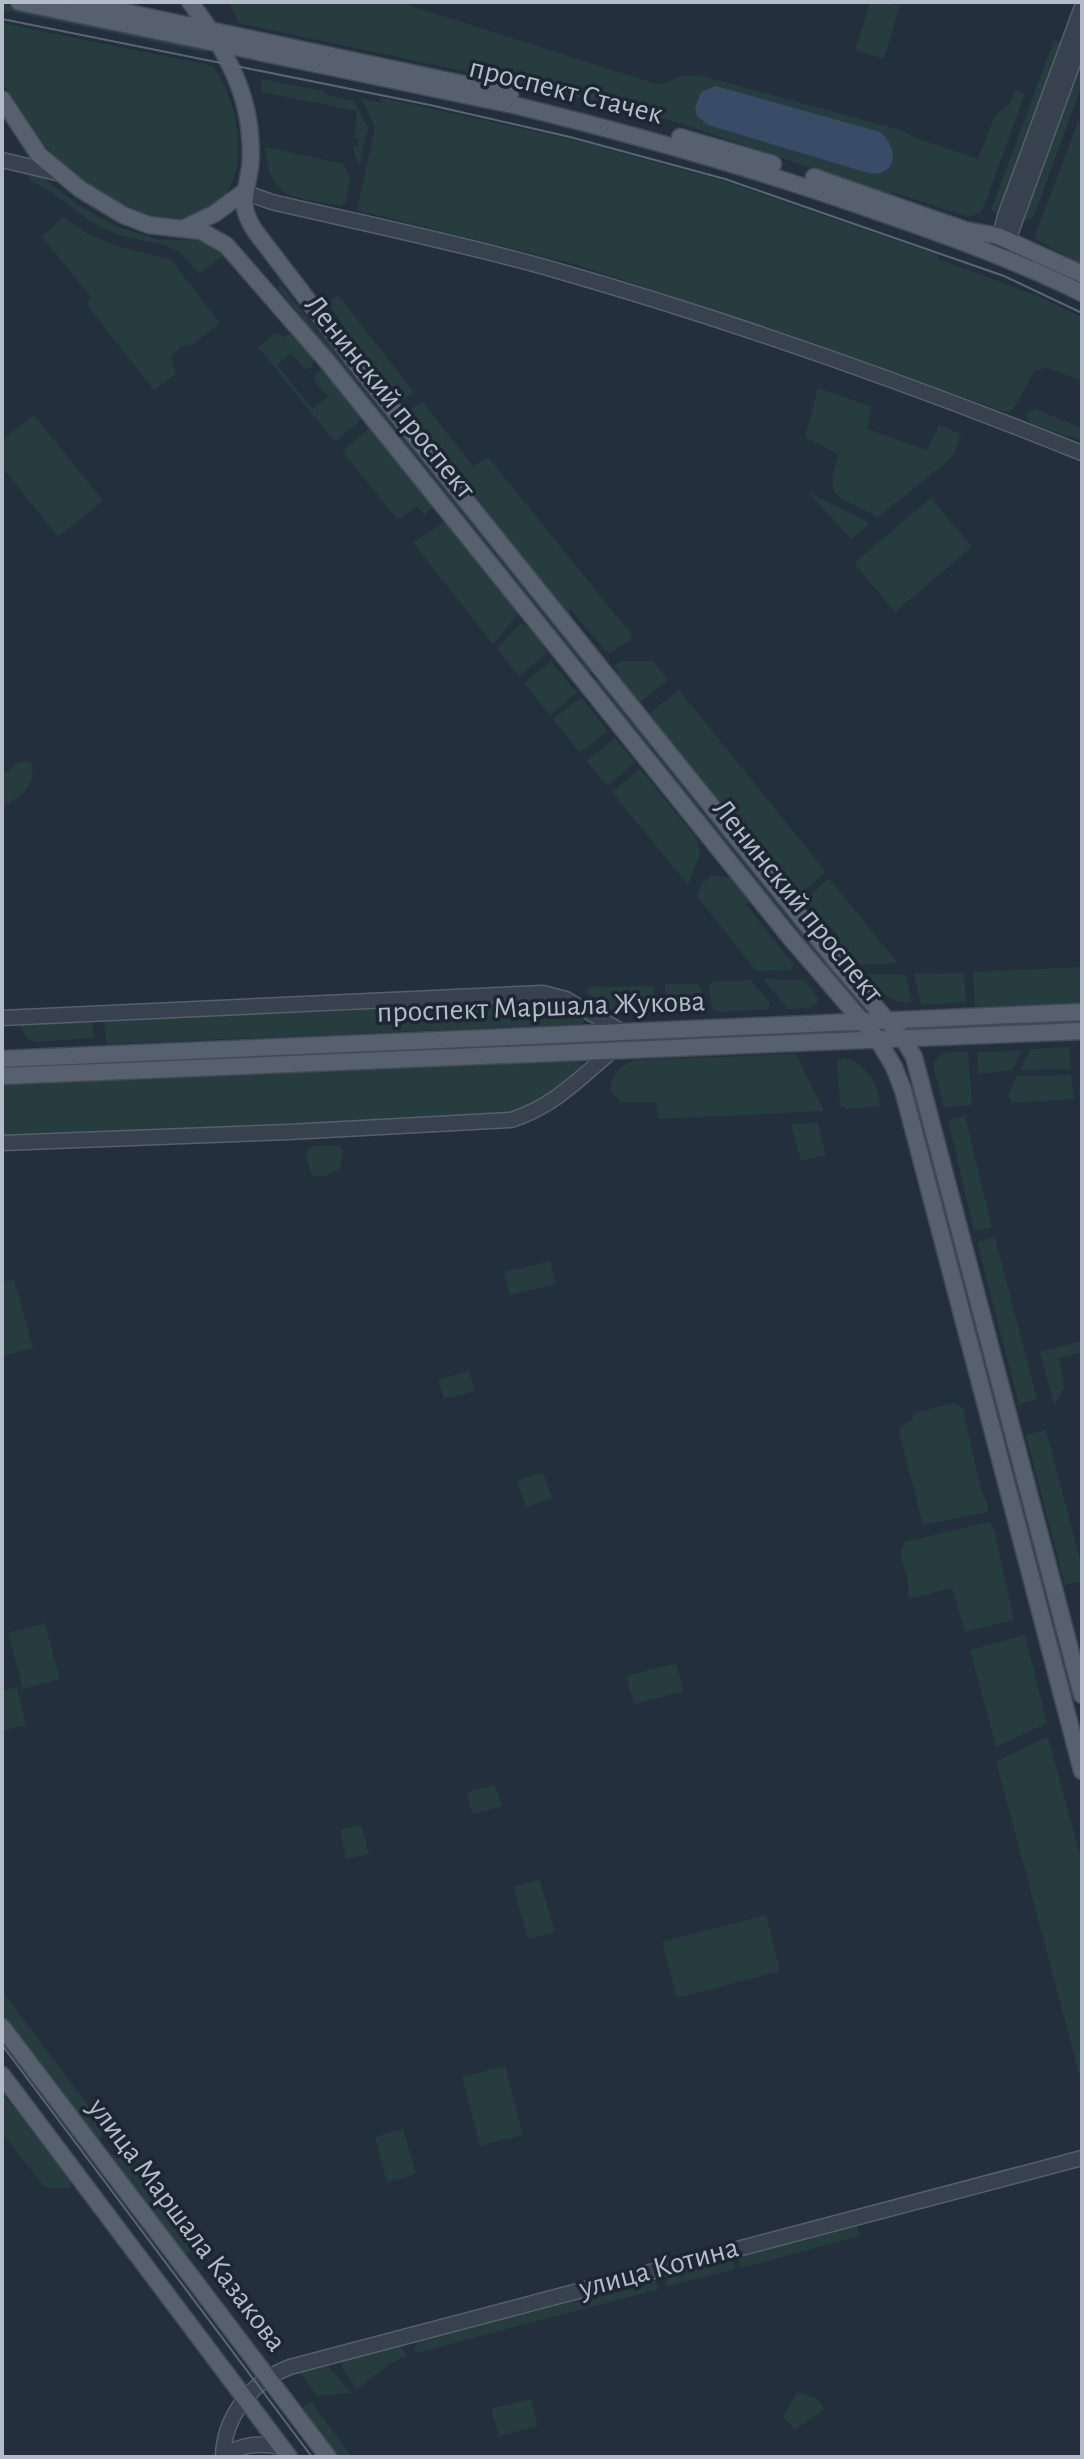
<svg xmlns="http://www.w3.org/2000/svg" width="1084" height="2459" font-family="'Alegreya Sans',sans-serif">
  <rect width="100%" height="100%" fill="#242f3e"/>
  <path fill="#263c3f" d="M229 2H399L659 85 683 76 699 75 901 130 916 138 978 159 995 115 1009 105 1015 90 1025 94 984 206 979 213 969 217 892 192 890 195 676 122 548 89 239 23Z
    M870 2 900 5 884 59 855 50Z
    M2 4 203 47 207 53 2 10Z
    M2 23 213 66C230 91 237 116 238 146 239 171 232 196 209 208 204 211 198 215 192 216 146 230 72 178 44 145 35 134 28 121 20 109 14 100 4 88 2 78 0 61 2 40 2 23Z
    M1054 40 1062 43 999 213 991 210Z
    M1081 59 1082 85 1034 216 1031 219 1021 220Z
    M261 79 323 91 327 95 354 101 368 128 359 166 352 146 357 147 359 139 354 138 357 111 261 92Z
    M361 98 380 103 382 98 570 139 724 181 938 255V259L1038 296 1082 317V381L1048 368 1035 370 1014 408 1009 412 1002 411 811 342 574 264 357 210 375 127Z
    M1078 122 1082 123V265L1034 238Z
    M265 147 344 164 350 178 346 202 340 206C293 195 270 203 265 147Z
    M30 174 45 179 80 206 118 227 160 240H201L210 243 224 255 199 274C192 266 185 257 177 251 157 239 126 241 104 229 77 216 57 191 29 181Z
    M63 217 88 234 114 245 171 260 220 323 193 344 182 346 171 356 176 374 154 390 86 304 91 297 42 237Z
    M281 285 592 671 589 674 278 288Z
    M338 295 414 392 405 399H399L364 357 328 303Z
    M275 333 285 337 290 334 314 359 312 367 305 369 291 353 277 365 312 409 328 397 313 379 317 372 324 370 362 415V419L335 442 258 347Z
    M818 388 872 407 867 429 927 450 939 425 961 434 956 451 948 461 878 517 844 500 834 492 832 475 839 455 805 437Z
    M422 401 473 466 488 457 631 634 632 639 610 653 604 649 571 610 567 613 411 415 412 409Z
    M1035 409 1082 428V441L1030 423 1026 414Z
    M34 415 103 501 58 537 2 467V440Z
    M369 429H374L434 506 424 515 417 506 398 520 342 451Z
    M808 492 870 523 851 539Z
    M931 498 972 547 895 612 854 563Z
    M446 521 518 611 517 615 493 644 413 543Z
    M521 623C531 626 545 643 546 654L519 676 497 649Z
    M551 661 577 693 550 715 524 683Z
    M621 661H653L668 680 639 703 615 674 619 671 614 666Z
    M598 679 836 973 833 976 595 682Z
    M679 690 826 872 799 895 772 862 768 865 648 714Z
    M581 697 608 731 580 753 553 719Z
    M615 738 635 763 607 786 586 761Z
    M26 761 31 763C38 788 19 796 2 808V775L18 763Z
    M640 769 698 840 700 855 688 885 612 792Z
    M712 875 732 878 750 900 746 904 793 964 792 970 756 971 697 896 701 884Z
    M829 878 896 961V963L857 965 838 940 839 937 830 926 828 928 806 900Z
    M1082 967V1003L975 1007 973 972Z
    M964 973 966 1002 921 1005 914 974Z
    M866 974 906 975 912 1002C890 1005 879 990 866 974Z
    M763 979 804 980 818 998 817 1003 810 1008 788 1009Z
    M751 980 770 1004 768 1009 719 1012 712 1008 709 988 712 982Z
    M665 984H697L701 989 703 1009 698 1013 667 1014Z
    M653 986 655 1015C631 1016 602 1013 586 992L589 987Z
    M542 1002C556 1004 577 1007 584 1022L581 1024 106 1044 104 1021Z
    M92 1021 94 1038 35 1042 26 1037 20 1025Z
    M1069 1047 1071 1069 1020 1070 1030 1049Z
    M1021 1051 1012 1070 978 1074 977 1052Z
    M968 1052 972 1105 944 1107 933 1065C939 1049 954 1052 968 1052Z
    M796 1054 824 1111 658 1119 656 1102 622 1103 611 1091C610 1076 620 1065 635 1060Z
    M845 1058C865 1062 880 1086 880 1106L847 1109 840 1105 837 1060Z
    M576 1061 581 1063 582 1071 548 1097 510 1116 2 1137V1085Z
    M1071 1075 1074 1099 1012 1103 1008 1094 1017 1076Z
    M965 1116 992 1227 974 1231 948 1120Z
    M817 1122 826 1155 801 1161 791 1125Z
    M340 1145 343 1151 340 1169 324 1177 312 1176 305 1153 312 1146Z
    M995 1237 1037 1399 1019 1404 977 1242Z
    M550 1261 556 1284 509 1295 504 1272Z
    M14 1279 33 1348 2 1356V1282Z
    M1082 1341V1352L1059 1358 1065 1387 1054 1405 1040 1352Z
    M469 1371 475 1391 444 1399 438 1380Z
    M954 1403 963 1409 980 1485 988 1507 987 1512 923 1525 899 1432 900 1427 912 1420 914 1413Z
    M1046 1430 1082 1567V1581L1065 1585 1026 1435Z
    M543 1472 552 1498 526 1507 517 1481Z
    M983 1523H991L995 1533 1014 1620 965 1632 952 1588 908 1599 909 1587 900 1552 905 1542Z
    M45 1623 60 1679 23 1689 8 1633Z
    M1025 1635 1047 1723 996 1747 970 1650Z
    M676 1663 684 1691 634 1704 626 1676Z
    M17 1687 26 1725 2 1731V1691Z
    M1048 1737 1082 1862V2085L996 1761Z
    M494 1785 503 1806 472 1814 467 1792Z
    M361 1825 369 1854 346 1859 340 1830Z
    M539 1879 555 1932 528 1939 513 1887Z
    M766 1915 780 1971 677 1998 662 1942Z
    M2 1991 105 2128 98 2145 2 2017Z
    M505 2066 523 2135 480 2146 462 2077Z
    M2 2093 72 2183 70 2188H50L43 2185 2 2133Z
    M403 2129 416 2174 387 2182 375 2137Z
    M121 2149 196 2248 182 2257 109 2158Z
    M857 2226 860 2236 741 2268 738 2257Z
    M733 2259 735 2269 667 2286 666 2280 669 2276Z
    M652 2280 656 2281 659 2289 416 2353 414 2349 418 2341Z
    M400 2346 407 2356 390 2364 357 2389 342 2368V2362Z
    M328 2366 351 2393 317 2396 300 2373Z
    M797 2392 817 2399 825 2409 795 2430 783 2417Z
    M531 2399 538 2426 499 2436 491 2409Z
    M311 2401 352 2457H334L299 2410Z"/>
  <path fill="#394c67" d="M716 86 880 132C897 146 900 173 872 174L708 125 697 116 695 108 701 92Z"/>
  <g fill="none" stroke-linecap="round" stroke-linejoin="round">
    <defs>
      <path id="minor" d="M2 160 57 173
        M244 192 272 202C366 224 461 243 555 270 733 321 910 384 1082 453
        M997 247 1005 216 1082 7
        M1002 248 1008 240 1082 38
        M2 1018 543 993 566 999 621 1031
        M2 1143 289 1132 511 1120C554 1106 579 1079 613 1050
        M223 2457C224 2416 252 2381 290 2367L1082 2158
        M224 2457C241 2443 261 2443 282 2447"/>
      <path id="major" d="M19 2 518 106C636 135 753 168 867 208 940 233 1013 259 1082 293
        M78 2 510 94
        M190 2C219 40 247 86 250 136 251 148 252 161 249 173 245 199 239 206 255 231L355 362 639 716 840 966 904 1040 914 1057 1082 1695
        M2 99 39 155 80 189 123 215 149 225 201 231 226 245 326 360 789 936 878 1040 894 1067 903 1090 1082 1771
        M680 137 773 164
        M814 177 965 230 998 236 1082 274
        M184 228 214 214 244 192
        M2 1059 1082 1012
        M2 1076 1082 1031
        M2 2027 328 2457
        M2 2075 289 2457"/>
    </defs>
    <use href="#minor" stroke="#565f6c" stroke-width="17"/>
    <use href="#major" stroke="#414a57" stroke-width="19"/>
    <use href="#minor" stroke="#38414e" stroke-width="14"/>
    <use href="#major" stroke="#56606e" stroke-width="16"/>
    <path stroke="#5a6575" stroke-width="2" d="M2 19 430 105 570 137 725 179 1004 276 1082 313
      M2 2045 312 2457"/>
  </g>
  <g text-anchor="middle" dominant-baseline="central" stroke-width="7" stroke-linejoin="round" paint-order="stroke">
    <g font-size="30" fill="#b4bcc9" stroke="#1d2633">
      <text transform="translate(566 91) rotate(14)">проспект Стачек</text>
      <text transform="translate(390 397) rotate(51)">Ленинский проспект</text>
      <text transform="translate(798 901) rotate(51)">Ленинский проспект</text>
      <text transform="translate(541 1007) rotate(-2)">проспект Маршала Жукова</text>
      <text transform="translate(187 2225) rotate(53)">улица Маршала Казакова</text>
      <text transform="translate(659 2268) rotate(-15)">улица Котина</text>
    </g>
  </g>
  <rect width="1084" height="2459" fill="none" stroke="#b4bcc9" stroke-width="8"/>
</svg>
